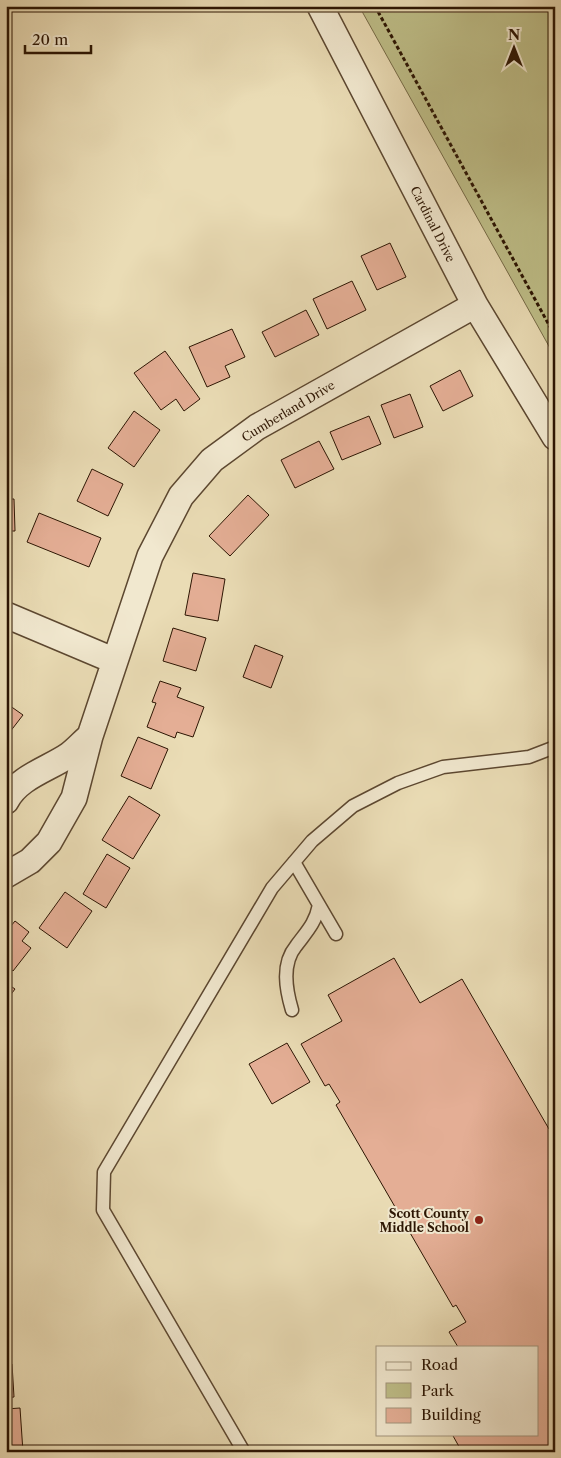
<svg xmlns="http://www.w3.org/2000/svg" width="561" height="1458" font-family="'Libre Caslon Text',serif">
  <rect width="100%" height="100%" fill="#eadcb5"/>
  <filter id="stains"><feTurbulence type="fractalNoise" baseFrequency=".004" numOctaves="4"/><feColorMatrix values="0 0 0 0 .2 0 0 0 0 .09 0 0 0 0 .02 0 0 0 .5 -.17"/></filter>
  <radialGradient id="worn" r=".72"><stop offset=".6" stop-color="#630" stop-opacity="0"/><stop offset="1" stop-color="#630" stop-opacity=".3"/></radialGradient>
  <path fill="#bebe88" stroke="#756a46" d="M359 6H555V357Z"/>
  <path fill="#e4ae95" stroke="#2c1503" d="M390 243 406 277 377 290 361 256Z
    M352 281 366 310 327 329 313 299Z
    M306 310 319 335 275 357 262 332Z
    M232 329 245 357 225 366 230 377 207 387 189 347Z
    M165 351 200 399 184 411 176 399 161 410 134 373Z
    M460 370 473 396 443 411 430 386Z
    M410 394 423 427 394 438 381 405Z
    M134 411 160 430 134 467 108 448Z
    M369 416 381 444 342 460 330 432Z
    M319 441 334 469 295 488 281 460Z
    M92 469 123 484 108 516 77 501Z
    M248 495 269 515 230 556 209 536Z
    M6 499H14L15 531H6Z
    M39 513 101 538 89 567 27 542Z
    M193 573 225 579 218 621 185 615Z
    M173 628 206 638 196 671 163 661Z
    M255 645 283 656 271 688 243 677Z
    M160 681 181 688 177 697 204 707 193 737 177 732 175 738 147 727 156 703 152 702Z
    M6 703 23 715 6 737Z
    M138 737 168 749 151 789 121 776Z
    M129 796 160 815 133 859 102 840Z
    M107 854 130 868 106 908 83 894Z
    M65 892 92 911 67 948 39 928Z
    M15 921 29 932 22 941 31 948 13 971 6 966V932Z
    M394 958 420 1003 462 979 549 1129 555 1125V1452H492L490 1449 486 1452H462L452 1434H537V1347H458L449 1332 466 1322 456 1305 453 1307 336 1105 340 1102 329 1084 325 1086 301 1044 342 1021 328 995Z
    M6 983 15 989 6 1001Z
    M287 1043 310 1082 272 1104 249 1064Z
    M12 1364 14 1397 6 1398V1365Z
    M20 1408 23 1452H6V1409Z"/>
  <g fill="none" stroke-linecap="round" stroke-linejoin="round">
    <defs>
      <path id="lane" d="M294 862 336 934
        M292 1010C286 990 281 964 296 946 307 931 315 924 319 905
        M244 1452 103 1210 104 1172 272 888 312 841 353 806 398 783 443 767 529 757 555 747"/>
      <path id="street" d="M320 6 475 305 555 437
        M6 615 115 661
        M6 801C18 777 49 769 69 755 76 750 83 742 90 736
        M6 875 30 861 49 842 74 798 90 736 150 556 181 496 212 460 257 427 475 305"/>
    </defs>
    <use href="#lane" stroke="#5c4730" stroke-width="15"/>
    <use href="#street" stroke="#5c4730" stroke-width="28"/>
    <path stroke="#2c1503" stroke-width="3" stroke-dasharray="4 2.5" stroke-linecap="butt" d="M375 6 555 336"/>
    <use href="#lane" stroke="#f1e8cf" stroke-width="12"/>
    <use href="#street" stroke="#f1e8cf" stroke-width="25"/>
  </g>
  <circle fill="#8f2418" stroke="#f1e8cf" stroke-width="2" cx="479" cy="1220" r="5"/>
  <g text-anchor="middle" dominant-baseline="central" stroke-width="4" stroke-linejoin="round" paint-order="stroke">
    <g font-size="12" fill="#2c1503" stroke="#f1e8cf">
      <text transform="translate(433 224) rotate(63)">Cardinal Drive</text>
      <text transform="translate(288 411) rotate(-31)">Cumberland Drive</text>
    </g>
    <g font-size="12" font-weight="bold" fill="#2c1503" stroke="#f1e8cf" text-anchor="end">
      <text x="469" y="1213">Scott County<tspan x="469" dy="14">Middle School</tspan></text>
    </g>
  </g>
  <rect width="561" height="1458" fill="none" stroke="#eadcb5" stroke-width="25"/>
  <rect x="8" y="8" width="546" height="1443" fill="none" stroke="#2c1503" stroke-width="2.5"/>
  <rect x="12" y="12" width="536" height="1433" fill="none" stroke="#2c1503"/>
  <rect x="376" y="1346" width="162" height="90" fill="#f1e8cf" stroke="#a2947d"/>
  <rect x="386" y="1362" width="25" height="8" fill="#f1e8cf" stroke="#a2947d"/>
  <text x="421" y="1370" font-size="15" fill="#2c1503">Road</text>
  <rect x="386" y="1383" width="25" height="15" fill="#bebe88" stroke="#a2947d"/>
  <text x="421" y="1396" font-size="15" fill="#2c1503">Park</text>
  <rect x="386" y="1408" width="25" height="15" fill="#e4ae95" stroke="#a2947d"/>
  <text x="421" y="1420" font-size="15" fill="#2c1503">Building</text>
  <g transform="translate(514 48)" stroke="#f1e8cf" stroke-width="4" paint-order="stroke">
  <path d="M0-4L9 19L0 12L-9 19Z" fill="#2c1503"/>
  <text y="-8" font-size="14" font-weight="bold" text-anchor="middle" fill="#2c1503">N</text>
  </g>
  <path d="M25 45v8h66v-8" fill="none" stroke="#2c1503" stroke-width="2.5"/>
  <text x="32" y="45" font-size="15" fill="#2c1503" stroke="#f1e8cf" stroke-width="4" paint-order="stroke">20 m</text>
  <rect width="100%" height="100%" filter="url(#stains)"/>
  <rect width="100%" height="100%" fill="url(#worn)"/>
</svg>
